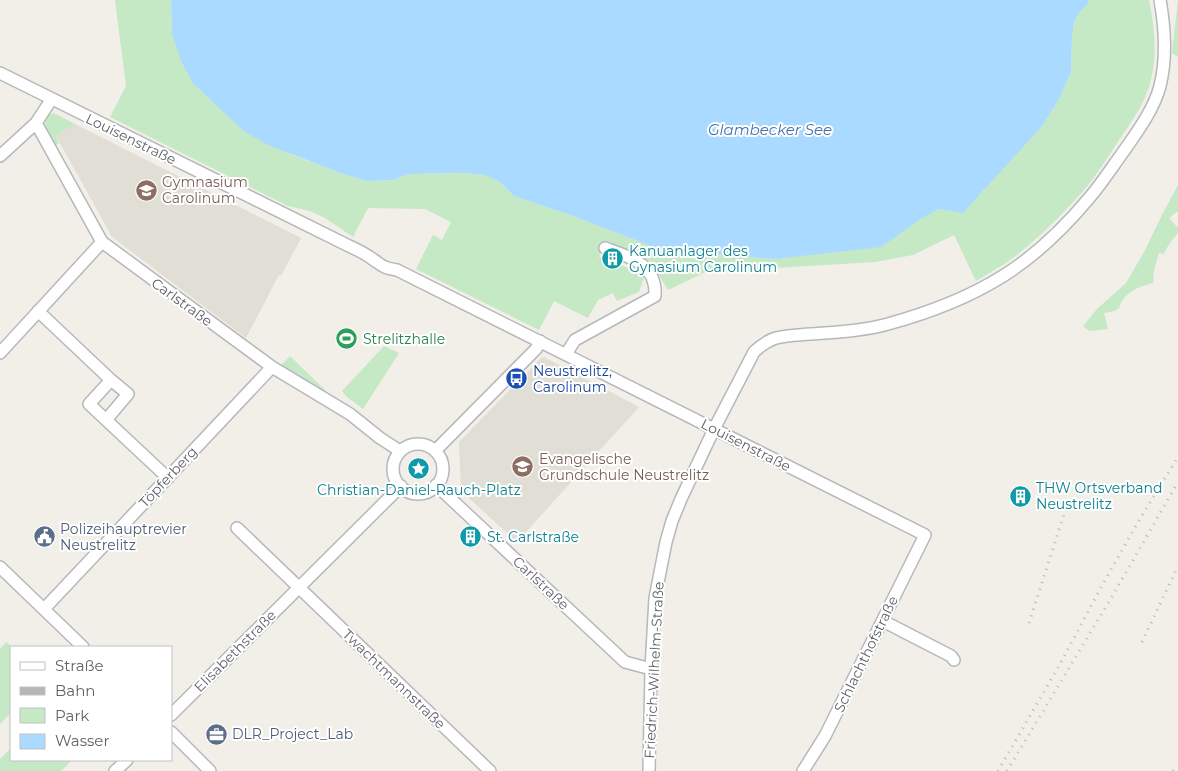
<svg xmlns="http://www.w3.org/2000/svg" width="1178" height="771" font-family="Montserrat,sans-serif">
  <rect width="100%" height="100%" fill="#f1efe8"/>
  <path fill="#e1ded6" d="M75 124 301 238 281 276 279 275 246 338 112 237 56 136Z
    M544 357 639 407 517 542 461 491 459 442 541 358Z"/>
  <path fill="#c5e8c5" d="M115 0H171L172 34 233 120 245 132 295 156 340 173 367 181 392 180 410 174 463 173 485 175 500 182 514 196 576 217 658 249 774 259 916 222 939 209 963 212 984 190 1003 166 1043 125 1059 99 1071 73 1072 38 1074 22 1079 13 1089 3 1088 0H1149C1155 28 1158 59 1149 87 1143 106 1130 124 1119 140 1108 157 1097 175 1084 190 1061 216 1034 243 1006 263 996 269 986 275 976 281L954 235 913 255 875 262 758 269 716 267 668 290 650 261 604 244 599 257 645 274 639 292 617 301 613 293 598 300 588 318 554 301 539 330 416 269 433 235 442 240 451 222 425 209 368 208 353 237 325 218 310 211 288 206 110 117 126 86Z
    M1178 0V57L1172 53Z
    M54 113 75 124 56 136 59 143 55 146C49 136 37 117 54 113Z
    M1178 185V211L1169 218 1178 228V233C1172 240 1167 246 1164 254L1159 253 1154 270 1153 283C1138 287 1124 292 1119 308L1115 311 1104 313 1108 329 1089 331 1083 326 1097 309 1126 283 1144 252 1163 213Z
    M384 346 399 353 363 409 347 397 342 391Z
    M290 356 325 390 326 393 280 366Z
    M6 642 12 647 11 713 0 724V649Z
    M11 748V760H72L61 771H0V759Z"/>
  <path fill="#aadaff" d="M171 0H1088L1089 3 1079 13 1074 22 1072 38 1071 73 1059 99 1043 125 963 213 939 209 916 222 881 247 774 259 658 249 576 217 514 196 500 182 485 175 463 173 410 174 392 180 367 181 340 173 268 145 245 132 218 107 193 83 182 63 172 34Z"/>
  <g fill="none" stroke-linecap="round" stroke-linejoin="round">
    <defs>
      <path id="minor" d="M0 73 345 244C353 248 363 252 371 258 382 265 382 268 397 270L925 535 825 736 803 771
        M51 100 36 123 102 242 272 367 350 414 380 438 400 451
        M0 156 36 123
        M38 311 111 380 128 394 106 420
        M0 353 102 242
        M566 354 575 340 655 296C657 264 630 257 605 248
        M111 380 89 404 168 478
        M393 469a25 25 0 1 1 50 0a25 25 0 1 1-50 0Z
        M435 451 536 349 540 341
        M436 485 625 662 651 669
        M237 528 490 771
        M0 567 83 647
        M44 609 272 367
        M883 621 951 656 954 660
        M171 715 401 486
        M171 732 210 771
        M115 771 127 760
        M649 771 651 669 655 598 666 542 672 521 681 499 714 429 754 352C761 345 767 341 776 338 787 335 799 335 810 334 836 332 863 331 888 324 928 313 968 298 1003 276 1035 256 1065 227 1090 197 1101 184 1111 169 1121 155 1135 135 1154 110 1160 86 1167 58 1165 28 1160 0"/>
    </defs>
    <use href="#minor" stroke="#b5b8bc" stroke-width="14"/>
    <use href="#minor" stroke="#fff" stroke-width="11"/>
    <path stroke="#b6b7b8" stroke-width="3" stroke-dasharray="1 6" stroke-linecap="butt" d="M1029 623 1067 505
      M1142 642 1178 566
      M998 771 1060 664 1100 589 1138 522 1178 457
      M1007 771 1110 600 1178 482
      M1173 771 1176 767"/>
  </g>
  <defs>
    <symbol id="school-disc" viewBox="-11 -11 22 22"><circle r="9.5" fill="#8d6e63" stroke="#fff"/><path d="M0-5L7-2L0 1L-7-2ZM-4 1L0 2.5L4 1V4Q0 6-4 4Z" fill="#fff"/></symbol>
    <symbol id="building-disc" viewBox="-11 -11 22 22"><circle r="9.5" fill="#0f9aa8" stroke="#fff"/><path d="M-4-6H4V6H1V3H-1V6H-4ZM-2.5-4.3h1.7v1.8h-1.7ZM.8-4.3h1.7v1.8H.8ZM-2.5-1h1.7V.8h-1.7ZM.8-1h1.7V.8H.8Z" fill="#fff"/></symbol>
    <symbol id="stadium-disc" viewBox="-11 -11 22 22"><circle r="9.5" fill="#2e9e5b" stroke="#fff"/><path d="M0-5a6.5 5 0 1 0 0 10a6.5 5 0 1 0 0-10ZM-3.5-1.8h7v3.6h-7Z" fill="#fff"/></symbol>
    <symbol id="bus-disc" viewBox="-11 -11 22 22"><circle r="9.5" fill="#1a4fb4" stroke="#fff"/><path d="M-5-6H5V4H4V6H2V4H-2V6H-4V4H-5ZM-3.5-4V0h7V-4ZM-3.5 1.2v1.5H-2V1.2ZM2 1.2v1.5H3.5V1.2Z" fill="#fff"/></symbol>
    <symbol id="sight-disc" viewBox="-11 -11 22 22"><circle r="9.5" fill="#0f9aa8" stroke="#fff"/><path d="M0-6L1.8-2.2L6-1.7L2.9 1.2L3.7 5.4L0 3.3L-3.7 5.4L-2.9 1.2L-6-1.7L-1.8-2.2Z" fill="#fff"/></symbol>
    <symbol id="civic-disc" viewBox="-11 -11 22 22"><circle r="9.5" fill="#5c6f8a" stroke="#fff"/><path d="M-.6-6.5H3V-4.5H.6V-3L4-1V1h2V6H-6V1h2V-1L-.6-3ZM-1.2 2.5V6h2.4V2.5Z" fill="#fff"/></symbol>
    <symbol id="office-disc" viewBox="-11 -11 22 22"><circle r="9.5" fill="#5c6f8a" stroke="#fff"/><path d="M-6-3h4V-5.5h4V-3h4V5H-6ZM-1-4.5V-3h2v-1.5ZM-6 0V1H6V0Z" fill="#fff"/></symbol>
  </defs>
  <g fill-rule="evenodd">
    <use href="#school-disc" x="134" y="178" width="25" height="25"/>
    <use href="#building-disc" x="600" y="246" width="25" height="25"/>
    <use href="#stadium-disc" x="334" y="326" width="25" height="25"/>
    <use href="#bus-disc" x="504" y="366" width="25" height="25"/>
    <use href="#school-disc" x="510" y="454" width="25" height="25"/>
    <use href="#sight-disc" x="406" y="456" width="25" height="25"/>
    <use href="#building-disc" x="1008" y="484" width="25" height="25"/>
    <use href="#civic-disc" x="32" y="524" width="25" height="25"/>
    <use href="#building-disc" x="458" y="524" width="25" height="25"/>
    <use href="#office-disc" x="204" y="722" width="25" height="25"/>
  </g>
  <g text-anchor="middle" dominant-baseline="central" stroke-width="4" stroke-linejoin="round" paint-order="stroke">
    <g font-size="14" fill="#5f6368" stroke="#fff">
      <text transform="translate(131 139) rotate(26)">Louisenstraße</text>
      <text transform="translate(182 302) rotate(36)">Carlstraße</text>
      <text transform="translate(746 445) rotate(27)">Louisenstraße</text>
      <text transform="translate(168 477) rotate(-47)">Töpferberg</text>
      <text transform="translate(541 583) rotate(43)">Carlstraße</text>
      <text transform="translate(235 651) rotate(-45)">Elisabethstraße</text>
      <text transform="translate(866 654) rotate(-64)">Schlachthofstraße</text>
      <text transform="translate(654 670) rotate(-87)">Friedrich-Wilhelm-Straße</text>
      <text transform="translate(394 679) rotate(44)">Twachtmannstraße</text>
    </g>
    <g font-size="14" fill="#785e54" stroke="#fff" text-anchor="start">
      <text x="162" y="182">Gymnasium<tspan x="162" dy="16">Carolinum</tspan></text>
      <text x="539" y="459">Evangelische<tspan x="539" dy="16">Grundschule Neustrelitz</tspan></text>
    </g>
    <g font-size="14" fill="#0d838f" stroke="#fff" text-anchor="start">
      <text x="629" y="251">Kanuanlager des<tspan x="629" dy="16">Gynasium Carolinum</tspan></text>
      <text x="1036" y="488">THW Ortsverband<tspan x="1036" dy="16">Neustrelitz</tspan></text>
      <text x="419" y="490" text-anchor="middle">Christian-Daniel-Rauch-Platz</text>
      <text x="487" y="537">St. Carlstraße</text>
    </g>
    <g font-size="14" fill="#27864d" stroke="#fff" text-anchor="start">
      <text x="363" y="339">Strelitzhalle</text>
    </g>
    <g font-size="14" fill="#164399" stroke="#fff" text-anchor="start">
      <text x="533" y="371">Neustrelitz,<tspan x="533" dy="16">Carolinum</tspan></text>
    </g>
    <g font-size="14" fill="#4e5e75" stroke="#fff" text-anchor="start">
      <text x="60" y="529">Polizeihauptrevier<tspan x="60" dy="16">Neustrelitz</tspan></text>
      <text x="232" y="734">DLR_Project_Lab</text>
    </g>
    <g font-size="15" font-style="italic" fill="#4174aa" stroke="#fff">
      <text x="770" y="129">Glambecker See</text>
    </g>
  </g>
  <rect x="10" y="646" width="162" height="115" fill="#ffffff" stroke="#bfc1c3"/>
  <rect x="20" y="662" width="25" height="8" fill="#ffffff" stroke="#bfc1c3"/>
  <text x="55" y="671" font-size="15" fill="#5f6368">Straße</text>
  <rect x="20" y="687" width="25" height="8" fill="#b6b7b8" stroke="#bfc1c3"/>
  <text x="55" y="696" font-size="15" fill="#5f6368">Bahn</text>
  <rect x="20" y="708" width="25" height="15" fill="#c5e8c5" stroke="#bfc1c3"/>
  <text x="55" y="721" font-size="15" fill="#5f6368">Park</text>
  <rect x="20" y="734" width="25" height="15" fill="#aadaff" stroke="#bfc1c3"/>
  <text x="55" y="746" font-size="15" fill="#5f6368">Wasser</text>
</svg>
